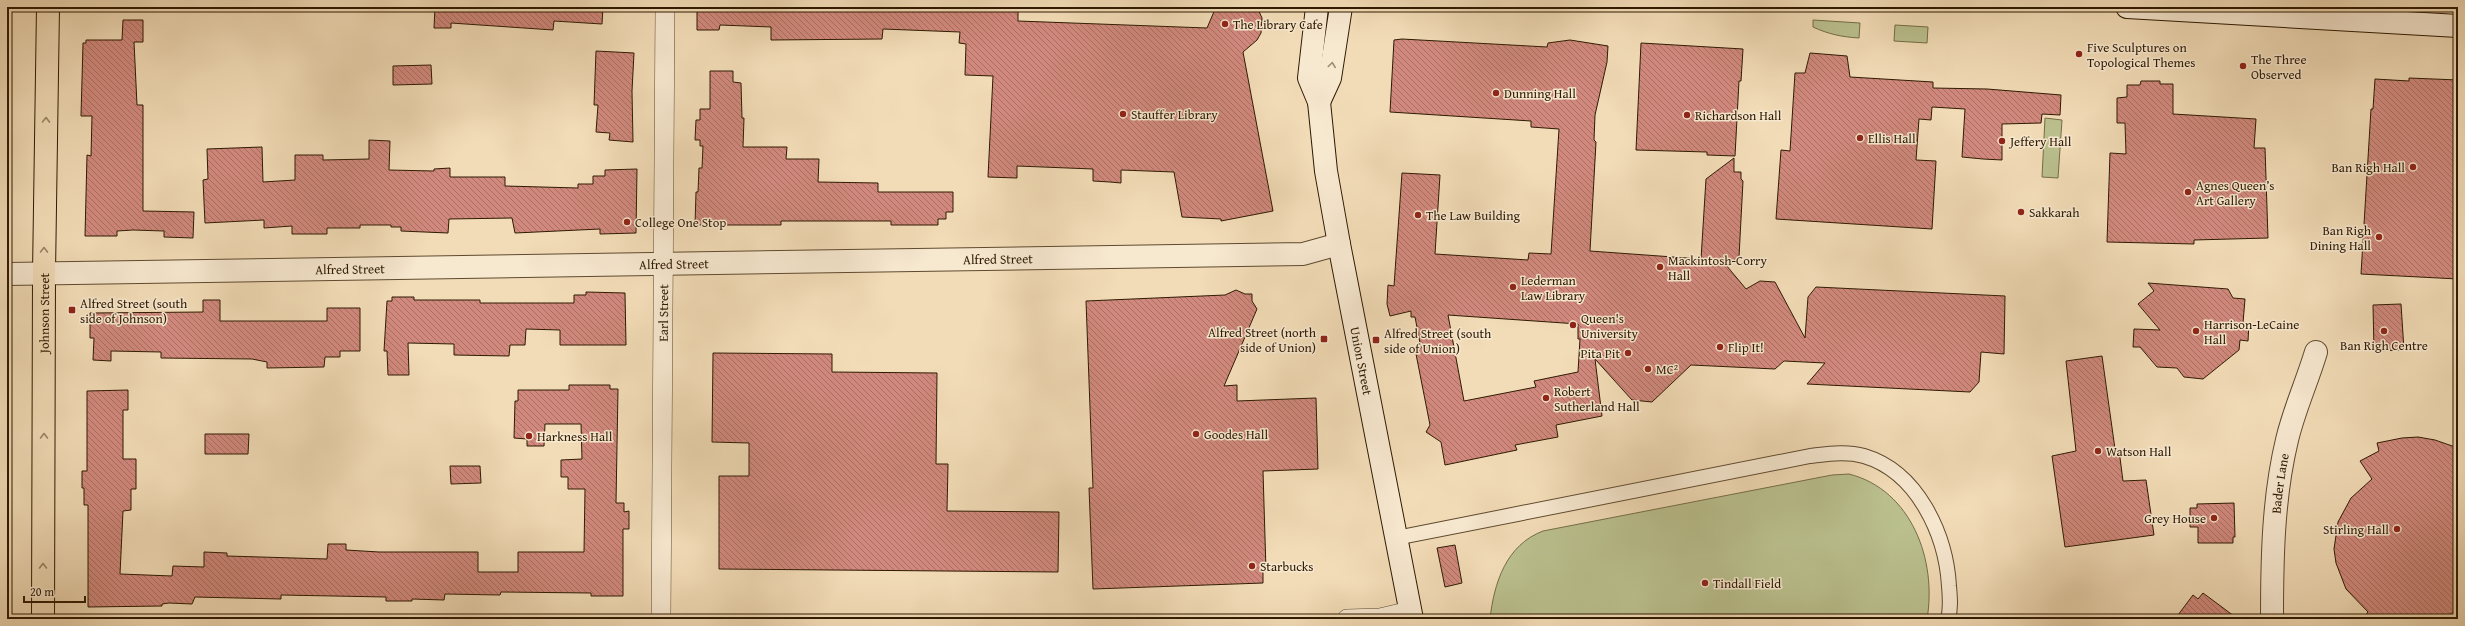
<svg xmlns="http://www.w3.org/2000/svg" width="2465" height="626" font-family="'Gentium Book Plus',serif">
  <defs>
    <pattern id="building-back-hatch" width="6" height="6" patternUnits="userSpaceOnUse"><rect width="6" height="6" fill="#d1897d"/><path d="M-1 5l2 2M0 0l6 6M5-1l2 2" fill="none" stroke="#aa6f64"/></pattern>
  </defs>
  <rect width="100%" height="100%" fill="#f2dcb7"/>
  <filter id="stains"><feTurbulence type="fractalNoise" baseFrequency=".005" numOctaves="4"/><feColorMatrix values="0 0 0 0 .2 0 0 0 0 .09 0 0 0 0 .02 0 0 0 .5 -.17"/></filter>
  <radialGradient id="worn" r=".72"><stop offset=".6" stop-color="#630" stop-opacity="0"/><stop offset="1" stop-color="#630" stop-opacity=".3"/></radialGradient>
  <path fill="#bac08e" stroke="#746d48" d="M1813 20 1860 23 1859 38C1842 37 1828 34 1813 27Z
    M1895 25 1928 27 1927 43 1894 41Z
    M2045 118 2062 120 2058 178 2042 177Z
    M1849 474C1912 490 1937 561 1927 619H1490C1494 583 1506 545 1543 531L1832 475Z"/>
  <path fill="url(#building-back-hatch)" stroke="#2e1a02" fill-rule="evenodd" d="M435 7H603L602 24 554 21 553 30 451 23V28H434Z
    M697 7H1018V21L1207 28 1216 7H1257L1262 18 1261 33 1257 40 1243 52 1273 211 1221 221V219L1182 217 1174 172 1121 170V183L1110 182 1093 181V169L1017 166V178L988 177 993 76 965 75 966 44 959 43 960 32 883 29 882 39 771 40V27L720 25 719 30H697Z
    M123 20H143V42H134L137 105H143V211L194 212 193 238 164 237V231L133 230 117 231V236H85L87 155 91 156 92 116H81L83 43H86V40H122Z
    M1402 39 1547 47 1548 43 1570 40 1608 46 1607 62 1595 115 1594 140 1596 142 1590 251 1701 259 1706 179 1734 158V172H1741V179L1743 181 1739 257 1726 265 1746 289 1760 281 1775 282 1805 338 1808 297 1816 287 2005 296 2004 354 1981 352 1979 382 1970 392 1807 384 1825 363 1784 361 1775 369 1691 365 1652 402 1632 400 1595 359 1602 416 1556 425 1558 437 1515 445 1517 450 1445 465 1441 442 1426 432 1430 425 1415 349 1421 348 1415 317H1411V311L1390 316 1387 304 1388 285 1394 286 1402 173 1440 175 1435 254 1528 260 1529 253 1551 254 1559 129 1531 127V121L1390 112 1394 40ZM1448 315 1578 324V339H1580L1578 372 1534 381 1536 387 1464 401Z
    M1641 43 1743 49 1741 81H1739L1735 156 1707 155V152L1636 150Z
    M596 51 634 53 632 91 633 142 609 140 610 133 596 132 598 105H594Z
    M1810 53 1847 56 1850 77 1933 82V88L1987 89 2061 95 2060 115 2042 114 2041 123 2002 124V160L1983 159 1962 157 1965 109 1932 107 1931 120 1919 119 1916 160 1936 161 1932 229 1776 219 1781 150 1790 151 1795 73H1805Z
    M431 65 432 84 393 85V66Z
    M710 71H733V82L741 83 742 118H744L743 147H787L786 159H819L818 182 878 183V192H953V212H946V219H938V225H891V221H781V225H695L696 192H698L699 168H702L703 146H700V140H695L696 120H700V109H710Z
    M2409 78 2458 80V279L2361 274 2371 109H2373L2375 79 2409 81Z
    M2141 81H2160V84H2173V114L2256 119 2254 148H2265L2268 238 2194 240V244L2107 242 2110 153 2126 154 2125 123H2117V98L2127 97V85H2140Z
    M369 140 390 141 389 170 434 171V169L450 168V177H505V186L578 188V184H593V176H605V170L637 169 636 233 600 234V229L515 233 512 218 449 219 448 233 401 231V227H391V225H360V228H327V234H292V226L264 228V220L205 223 203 180 208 179 207 149 262 147 263 182 295 180V155H323V160L369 159Z
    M2148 283 2228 289 2233 298 2245 299 2243 323H2249L2248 341 2240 340 2239 350 2203 379 2184 377 2177 368 2157 367 2140 347H2133L2134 329 2160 330 2138 304 2154 291Z
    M1236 290 1245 294H1252V301L1257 309 1224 386 1237 385V401L1316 398 1318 469 1263 471 1266 571H1263V583L1093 589 1089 488H1093L1086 301 1225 295Z
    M586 292 625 293 626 345H560V330L526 329 525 345H510L509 356 454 355V344L408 343 409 375H388L387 351H384L387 301H392V297H414V300H480V303H574V295H586Z
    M203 300H220V321H327V308H360V351H340V357H325L324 367 267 368V362L252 359 161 358V352L111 351V361L93 360 94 338H90V313L203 312Z
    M2401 304 2404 350 2374 351 2373 305Z
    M713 353 832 354V372L937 373 936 464H948L947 511 1059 512 1058 572 719 569V476H749V443L712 442Z
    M2102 356 2115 449 2119 450 2123 481 2146 480 2154 535 2065 547 2052 456 2076 451 2066 361Z
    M569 385H610V389H618L616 503H624V512L629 511V529H623V596H591V593L501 592 500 595 445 594 444 600 412 599V601H386V597L281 595V599L195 597 192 604 169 603 162 604V606L88 607V505H84V488H82V471H87V391L128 390V410H123V459H136V489H131V510L123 511 120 574 172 576 173 566 204 567V552L227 553V556L327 559 328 544H346V550L379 552H478V572H518V552H584L585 489H568V477H561V460L582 459 581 424H545L544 446H527V439L514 438 515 401H518V390H569Z
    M205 434H249L248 454H205Z
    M2418 437 2435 440 2458 448V608L2444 619H2363L2368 612 2346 589 2336 563 2334 549 2338 522 2351 498 2372 479 2360 461 2379 451 2377 443 2402 438Z
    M450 466H480L481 483 451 484Z
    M2234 503 2235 537H2233V543H2198V527H2190V508H2197V504Z
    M1455 545 1462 583 1445 587 1437 548Z
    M2203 593 2238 619H2175L2193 595 2198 599Z"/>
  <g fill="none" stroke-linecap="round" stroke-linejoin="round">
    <defs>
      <path id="pedestrian" d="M1396 538 1810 456C1828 454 1846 451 1864 456 1918 472 1946 535 1949 586 1950 598 1951 608 1948 619"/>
      <g id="minor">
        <path id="s1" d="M661 619 665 7"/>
        <path d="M1347 619 1380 618 1410 611"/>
      </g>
      <g id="tertiary">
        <path id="s2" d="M7 274 1303 254 1339 244"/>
        <path id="s3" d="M2272 619C2272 559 2273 498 2287 440 2294 410 2307 382 2316 352"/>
      </g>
      <g id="secondary">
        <path id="s4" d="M1317 7 1309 78 1319 102 1326 171 1339 244 1412 619"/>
        <path d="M2127 7 2458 26"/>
        <path d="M1319 102 1330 78 1341 7"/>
      </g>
      <g id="primary">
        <path id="s5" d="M43 619 44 273 48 7"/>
      </g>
    </defs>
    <use href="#pedestrian" stroke="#5f4a2f" stroke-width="16"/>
    <use href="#minor" stroke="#5f4a2f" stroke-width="20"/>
    <use href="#tertiary" stroke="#5f4a2f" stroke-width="24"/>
    <use href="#secondary" stroke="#2e1a02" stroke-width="24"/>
    <use href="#primary" stroke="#2e1a02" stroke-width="24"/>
    <use href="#pedestrian" stroke="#f7e8d0" stroke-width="14"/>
    <use href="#minor" stroke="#f7e8d0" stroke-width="19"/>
    <use href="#tertiary" stroke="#f7e8d0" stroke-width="22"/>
    <use href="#secondary" stroke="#f7e8d0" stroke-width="22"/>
    <use href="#primary" stroke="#f2dcb7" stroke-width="22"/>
  </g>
  <defs><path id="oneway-chevron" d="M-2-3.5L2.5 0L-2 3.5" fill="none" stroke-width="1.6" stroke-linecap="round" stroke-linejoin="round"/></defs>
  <use stroke="#9d8b73" href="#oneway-chevron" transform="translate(1332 65) rotate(-82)"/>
  <g stroke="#9a8566">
    <use href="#oneway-chevron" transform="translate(46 120) rotate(-89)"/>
    <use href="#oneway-chevron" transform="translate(44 250) rotate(-89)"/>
    <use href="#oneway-chevron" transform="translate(44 436) rotate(-90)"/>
    <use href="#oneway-chevron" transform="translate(43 566) rotate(-90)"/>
  </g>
  <g fill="#8f2418" stroke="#f7e8d0" stroke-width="1.5">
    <circle cx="1225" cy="24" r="4"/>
    <circle cx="2079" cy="54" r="4"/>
    <circle cx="2243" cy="66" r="4"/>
    <circle cx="1496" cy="93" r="4"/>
    <circle cx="1123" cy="114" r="4"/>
    <circle cx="1687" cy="115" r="4"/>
    <circle cx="1860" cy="138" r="4"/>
    <circle cx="2002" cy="141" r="4"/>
    <circle cx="2413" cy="167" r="4"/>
    <circle cx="2188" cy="192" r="4"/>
    <circle cx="2021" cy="212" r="4"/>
    <circle cx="1418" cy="215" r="4"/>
    <circle cx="627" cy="222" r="4"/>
    <circle cx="2379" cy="237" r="4"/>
    <circle cx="1660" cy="267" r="4"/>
    <circle cx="1513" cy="287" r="4"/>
    <rect x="68" y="306" width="8" height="8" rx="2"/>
    <circle cx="1573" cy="325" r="4"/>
    <circle cx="2196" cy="331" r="4"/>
    <circle cx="2384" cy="331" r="4"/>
    <rect x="1320" y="335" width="8" height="8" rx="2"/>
    <rect x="1372" y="336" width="8" height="8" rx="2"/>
    <circle cx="1720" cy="347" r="4"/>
    <circle cx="1628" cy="353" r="4"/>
    <circle cx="1648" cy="369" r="4"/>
    <circle cx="1546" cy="398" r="4"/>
    <circle cx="1196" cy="434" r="4"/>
    <circle cx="529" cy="436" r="4"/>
    <circle cx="2098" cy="451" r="4"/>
    <circle cx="2214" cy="518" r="4"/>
    <circle cx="2397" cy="529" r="4"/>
    <circle cx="1252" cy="566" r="4"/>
    <circle cx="1705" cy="583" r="4"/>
  </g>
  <g text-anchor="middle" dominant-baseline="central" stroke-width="3" stroke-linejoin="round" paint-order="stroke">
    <g font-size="13" fill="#2e1a02" stroke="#f7e8d0" text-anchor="start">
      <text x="1233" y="24">The Library Cafe</text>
      <text x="2087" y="47">Five Sculptures on<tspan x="2087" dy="15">Topological Themes</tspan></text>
      <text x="2251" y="59">The Three<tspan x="2251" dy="15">Observed</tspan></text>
      <text x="1504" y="93">Dunning Hall</text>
      <text x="1131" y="114">Stauffer Library</text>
      <text x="1695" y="115">Richardson Hall</text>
      <text x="1868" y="138">Ellis Hall</text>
      <text x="2010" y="141">Jeffery Hall</text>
      <text x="2405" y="167" text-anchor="end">Ban Righ Hall</text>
      <text x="2196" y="185">Agnes Queen’s<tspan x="2196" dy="15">Art Gallery</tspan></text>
      <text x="2029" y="212">Sakkarah</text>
      <text x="1426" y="215">The Law Building</text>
      <text x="635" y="222">College One Stop</text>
      <text x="2371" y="230" text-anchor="end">Ban Righ<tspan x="2371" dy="15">Dining Hall</tspan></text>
      <text x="1668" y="260">Mackintosh-Corry<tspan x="1668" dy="15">Hall</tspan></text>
      <text x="1521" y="280">Lederman<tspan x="1521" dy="15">Law Library</tspan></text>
      <text x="80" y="303">Alfred Street (south<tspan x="80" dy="15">side of Johnson)</tspan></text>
      <text x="1581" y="318">Queen's<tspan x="1581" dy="15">University</tspan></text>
      <text x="2204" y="324">Harrison-LeCaine<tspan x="2204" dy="15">Hall</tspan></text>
      <text x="1316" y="332" text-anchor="end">Alfred Street (north<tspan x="1316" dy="15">side of Union)</tspan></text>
      <text x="1384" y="333">Alfred Street (south<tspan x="1384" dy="15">side of Union)</tspan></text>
      <text x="2384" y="345" text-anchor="middle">Ban Righ Centre</text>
      <text x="1728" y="347">Flip It!</text>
      <text x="1620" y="353" text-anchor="end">Pita Pit</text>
      <text x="1656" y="369">MC²</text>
      <text x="1554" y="391">Robert<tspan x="1554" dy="15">Sutherland Hall</tspan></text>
      <text x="1204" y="434">Goodes Hall</text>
      <text x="537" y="436">Harkness Hall</text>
      <text x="2106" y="451">Watson Hall</text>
      <text x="2206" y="518" text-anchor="end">Grey House</text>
      <text x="2389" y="529" text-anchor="end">Stirling Hall</text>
      <text x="1260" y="566">Starbucks</text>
      <text x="1713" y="583">Tindall Field</text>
    </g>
    <g font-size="13" fill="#2e1a02" stroke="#f7e8d0">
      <text stroke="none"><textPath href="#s2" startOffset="991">Alfred Street</textPath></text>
      <text stroke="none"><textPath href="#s2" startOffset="667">Alfred Street</textPath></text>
      <text stroke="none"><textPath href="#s2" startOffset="343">Alfred Street</textPath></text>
      <text stroke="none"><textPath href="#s5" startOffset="306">Johnson Street</textPath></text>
      <text stroke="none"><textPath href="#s1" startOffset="306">Earl Street</textPath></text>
      <text stroke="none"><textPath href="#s4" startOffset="360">Union Street</textPath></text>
      <text stroke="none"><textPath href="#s3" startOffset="136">Bader Lane</textPath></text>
    </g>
  </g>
  <rect width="2465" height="626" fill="none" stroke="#f2dcb7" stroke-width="24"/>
  <rect x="8" y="8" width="2449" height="610" fill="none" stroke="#2e1a02" stroke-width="2"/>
  <rect x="12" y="12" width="2441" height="602" fill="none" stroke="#2e1a02"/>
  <path d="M24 596v6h61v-6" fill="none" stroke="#2e1a02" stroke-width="2"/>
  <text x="30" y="596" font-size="12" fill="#2e1a02" stroke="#f7e8d0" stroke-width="3" paint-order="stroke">20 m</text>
  <rect width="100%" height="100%" filter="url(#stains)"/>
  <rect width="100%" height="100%" fill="url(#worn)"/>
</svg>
